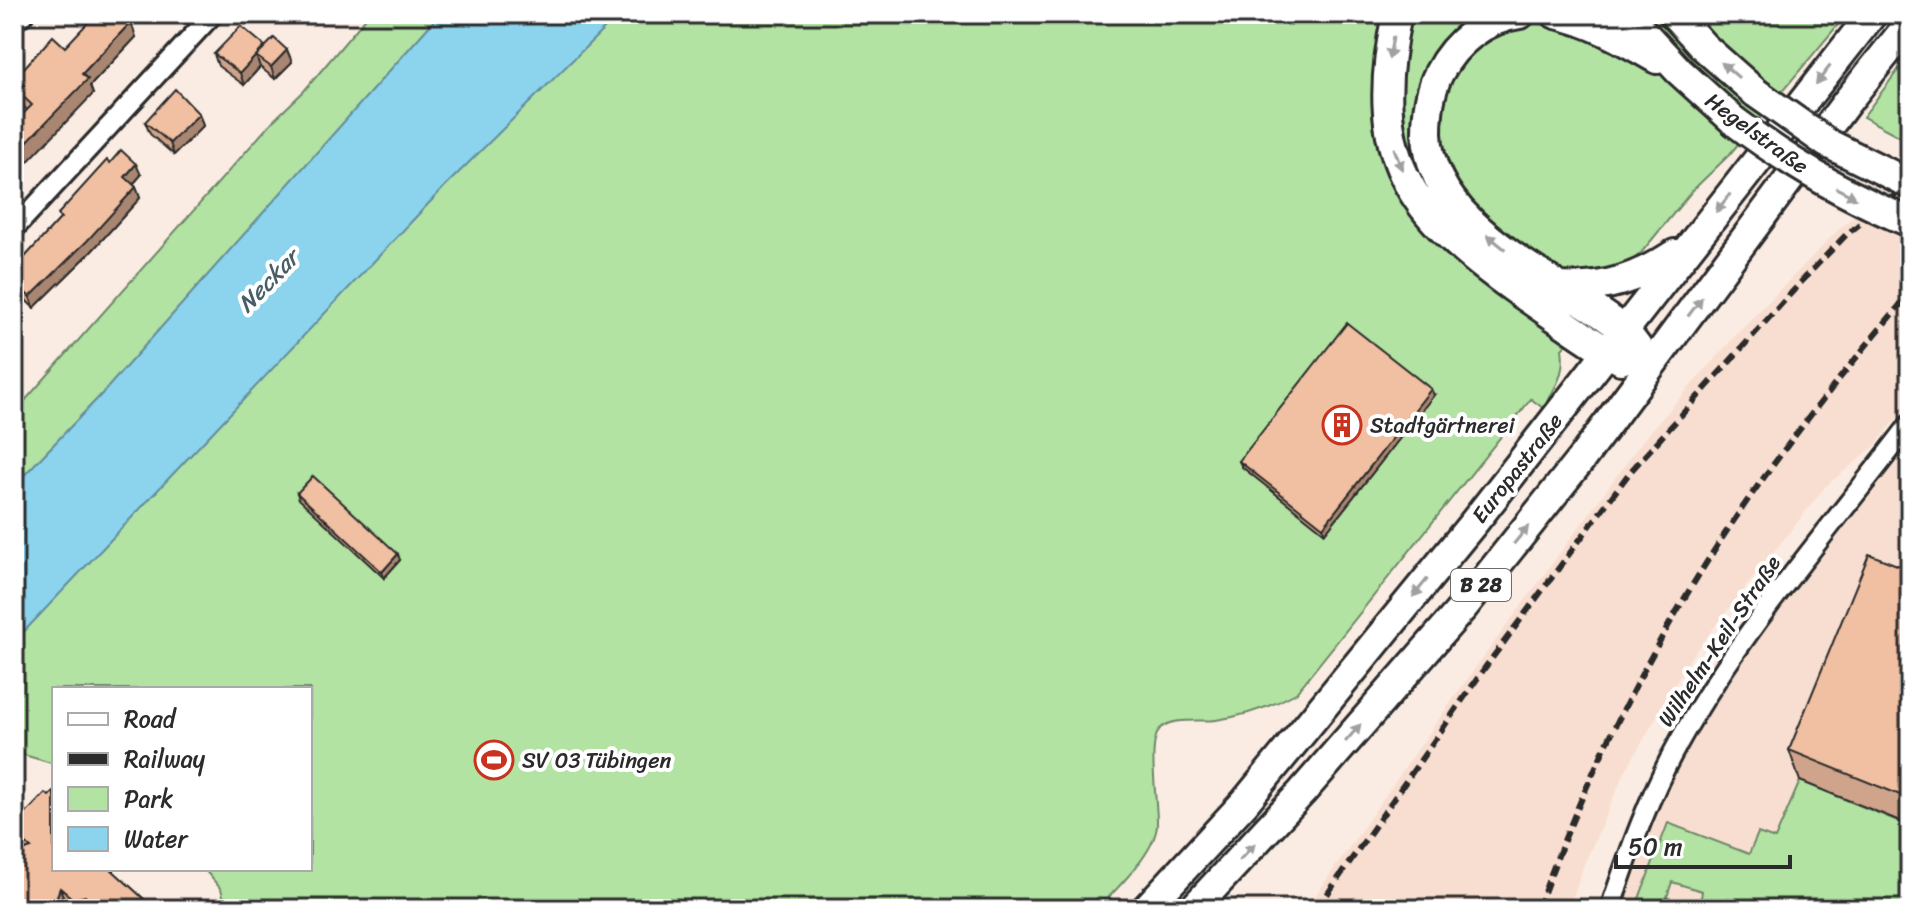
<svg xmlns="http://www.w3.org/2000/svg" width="1924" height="923" font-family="Sriracha,sans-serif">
  <rect width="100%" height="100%" fill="#fbece3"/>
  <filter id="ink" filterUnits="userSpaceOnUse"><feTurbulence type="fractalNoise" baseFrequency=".0125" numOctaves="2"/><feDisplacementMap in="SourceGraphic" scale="16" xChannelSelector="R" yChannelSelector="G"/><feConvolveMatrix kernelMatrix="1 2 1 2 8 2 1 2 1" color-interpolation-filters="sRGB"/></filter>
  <g filter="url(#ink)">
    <path fill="#f8ded0" d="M1910 163V402L1874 447 1826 486 1691 657 1625 772 1583 867 1569 909H1306L1462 686 1646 436 1735 336 1837 231Z
      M1899 439 1910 448V909H1610L1679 741Z"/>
    <path fill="#b2e3a3" stroke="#6e8767" stroke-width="2" d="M369 14H440L101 395 14 486V413L273 121 304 91Z
      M619 14H1847L1729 155 1692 191 1641 253 1628 264 1611 269 1609 299 1562 349C1566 373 1555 389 1543 408L1531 399 1296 693C1271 707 1245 716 1216 720 1200 722 1174 717 1161 728 1146 740 1158 804 1157 825 1155 854 1117 887 1098 909H227L221 889 204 869H310V689H54V764L14 752V642L445 186Z
      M1910 54V142L1863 117Z
      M1800 781 1910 826V909H1762L1728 898 1725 906 1701 898 1702 891 1672 882 1663 909H1635L1668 823 1749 854 1758 833 1775 839Z"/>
    <path fill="#8cd4ee" stroke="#6590a0" stroke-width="2" d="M440 14H619L445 186 14 642V486L101 395Z"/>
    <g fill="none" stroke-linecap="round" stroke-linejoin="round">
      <defs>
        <path id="street" d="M14 22 24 14
          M14 229 213 14
          M1610 909C1629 852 1650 793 1680 740 1744 626 1831 528 1910 424"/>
        <path id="primary" d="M1397 14C1367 155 1406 212 1519 292 1553 315 1586 340 1621 360
          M1520 14C1484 19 1455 42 1439 73 1429 92 1427 112 1427 133 1429 211 1514 257 1572 295 1607 317 1633 329 1648 369
          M1556 14C1593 22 1625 41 1657 59
          M1626 14 1679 71 1734 121
          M1674 14 1704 47 1756 93
          M1561 287C1605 290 1638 278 1675 254
          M1146 909 1245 802 1475 521 1872 14
          M1193 909 1302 792 1465 605 1582 458 1846 103 1910 23"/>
      </defs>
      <use href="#street" stroke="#2b2b2b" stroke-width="24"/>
      <use href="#primary" stroke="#2b2b2b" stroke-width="34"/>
      <use href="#street" stroke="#fff" stroke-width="18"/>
      <use href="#primary" stroke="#fff" stroke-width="28"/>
      <path stroke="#2b2b2b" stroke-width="6" stroke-dasharray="12 6" stroke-linecap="butt" d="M1317 909 1484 669 1630 472 1812 270 1846 235 1910 183
        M1538 909C1590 763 1663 621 1752 494 1801 425 1855 358 1910 293"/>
      <defs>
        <path id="primary-bridge" d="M1756 93 1827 143 1910 184
          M1734 121C1788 162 1846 196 1910 222"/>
      </defs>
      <use href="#primary-bridge" stroke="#2b2b2b" stroke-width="34" stroke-linecap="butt"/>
      <use href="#primary-bridge" stroke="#fff" stroke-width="28"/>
    </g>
    <path fill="#cfa48b" stroke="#2b2b2b" stroke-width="2" d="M123 15 136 37 90 86 93 94 27 110 15 98 14 79 65 47Z
      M265 47 287 50 292 62 275 79 260 67 244 85 218 66 214 54Z
      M199 114 203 126 174 155 150 134 145 122Z
      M110 163 141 175 133 184 136 187 140 198 91 252 34 308 14 289V269L60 219 58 214Z
      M1434 395 1325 533 1242 467 1239 461Z
      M297 493 400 560 384 578 299 499Z
      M1910 570V825L1800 781 1789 750Z
      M14 826 54 869H114V872L155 909H73L65 902 24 851 16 844 14 839Z"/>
    <path fill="#a98671" stroke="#2b2b2b" stroke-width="2" d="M131 22 136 37 90 86 93 94 14 176V155L82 74Z
      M265 46 256 56 260 67 244 85 240 73Z
      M287 50 292 62 275 79 271 67Z
      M199 114 203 126 174 155 170 143Z
      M136 164 141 175 129 189 125 177Z
      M136 187 140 198 91 252 34 308 30 297Z
      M1431 389 1434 395 1325 533 1323 527Z
      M398 554 400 560 384 578 382 572Z
      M60 888 65 902 62 909H52Z"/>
    <path fill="#f1bfa2" stroke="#2b2b2b" stroke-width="2" d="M96 14H122L131 22 82 74 88 79 14 155V123L32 105 14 88V79L53 36 65 47Z
      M241 26 265 46 240 73 214 54Z
      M274 38 287 50 271 67 256 56Z
      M175 89 199 114 170 143 145 122Z
      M121 150 136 164 125 177 136 187 87 241 30 297 14 282V269L61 218 58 214 107 160 110 163Z
      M1347 323 1431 389 1323 527 1239 461Z
      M313 476 398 554 382 572 297 493Z
      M1869 554 1910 570V799L1789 750Z
      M54 791V869H111L155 909H98L85 896 73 899 60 888 52 909H14V854L31 848 14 833V826L45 793 49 796Z"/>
    <defs><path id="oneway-solid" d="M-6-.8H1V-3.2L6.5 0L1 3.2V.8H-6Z" transform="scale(2)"/></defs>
    <g fill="#a0a0a0">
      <use href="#oneway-solid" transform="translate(1391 48) rotate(100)"/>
      <use href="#oneway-solid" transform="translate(1730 70) rotate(-139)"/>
      <use href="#oneway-solid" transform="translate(1823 75) rotate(128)"/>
      <use href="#oneway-solid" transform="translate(1398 159) rotate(70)"/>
      <use href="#oneway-solid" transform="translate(1846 193) rotate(27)"/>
      <use href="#oneway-solid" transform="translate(1723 203) rotate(128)"/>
      <use href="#oneway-solid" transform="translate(1496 242) rotate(-141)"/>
      <use href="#oneway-solid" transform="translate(1695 307) rotate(-53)"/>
      <use href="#oneway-solid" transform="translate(1521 535) rotate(-51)"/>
      <use href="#oneway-solid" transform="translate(1420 588) rotate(129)"/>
      <use href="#oneway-solid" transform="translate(1353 733) rotate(-49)"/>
      <use href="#oneway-solid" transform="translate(1247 852) rotate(-47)"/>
    </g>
  </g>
  <defs>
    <symbol id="building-ring" viewBox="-11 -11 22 22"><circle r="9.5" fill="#fff" stroke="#c8321e" stroke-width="1.5"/><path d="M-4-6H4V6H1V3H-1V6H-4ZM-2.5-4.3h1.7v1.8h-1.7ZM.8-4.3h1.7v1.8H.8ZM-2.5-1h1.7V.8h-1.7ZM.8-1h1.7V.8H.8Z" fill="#c8321e"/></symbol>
    <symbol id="stadium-ring" viewBox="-11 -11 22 22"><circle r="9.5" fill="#fff" stroke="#c8321e" stroke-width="1.5"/><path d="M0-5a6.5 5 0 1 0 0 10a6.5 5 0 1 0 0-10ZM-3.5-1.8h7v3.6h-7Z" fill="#c8321e"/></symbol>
  </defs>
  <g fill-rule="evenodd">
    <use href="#building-ring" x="1320" y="403" width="44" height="44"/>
    <use href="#stadium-ring" x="472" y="738" width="44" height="44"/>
  </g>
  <g text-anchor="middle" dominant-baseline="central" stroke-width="8" stroke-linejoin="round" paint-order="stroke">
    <rect fill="#fff" stroke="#6b6b6b" stroke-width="2" x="1451" y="569" width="60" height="32" rx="6"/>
    <g font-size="20" font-weight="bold" fill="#2b2b2b">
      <text x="1481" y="585">B 28</text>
    </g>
    <g font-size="22" fill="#2b2b2b" stroke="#fff">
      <text transform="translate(1757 133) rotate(36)">Hegelstraße</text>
      <text transform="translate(1517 468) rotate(-52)">Europastraße</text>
      <text transform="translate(1719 641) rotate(-56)">Wilhelm-Keil-Straße</text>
    </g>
    <g font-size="22" fill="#2b2b2b" stroke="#fff" text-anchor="start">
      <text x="1370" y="425">Stadtgärtnerei</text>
      <text x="522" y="760">SV 03 Tübingen</text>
    </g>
    <g font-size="24" font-style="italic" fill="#485e66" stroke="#fff">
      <text transform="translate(268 281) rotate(-46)">Neckar</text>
    </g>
  </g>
  <rect width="1924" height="923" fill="none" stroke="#fff" stroke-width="48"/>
  <rect x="24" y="24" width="1876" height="875" fill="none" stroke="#2b2b2b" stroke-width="3" filter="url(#ink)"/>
  <rect x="52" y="687" width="260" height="184" fill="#ffffff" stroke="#aaaaaa" stroke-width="2"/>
  <rect x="68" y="713" width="40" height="12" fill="#ffffff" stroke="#aaaaaa" stroke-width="2"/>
  <text x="124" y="727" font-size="24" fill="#2b2b2b">Road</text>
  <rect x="68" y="753" width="40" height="12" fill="#2b2b2b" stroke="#aaaaaa" stroke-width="2"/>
  <text x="124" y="767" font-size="24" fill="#2b2b2b">Railway</text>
  <rect x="68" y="787" width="40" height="24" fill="#b2e3a3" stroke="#aaaaaa" stroke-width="2"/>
  <text x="124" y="807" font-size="24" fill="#2b2b2b">Park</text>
  <rect x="68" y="827" width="40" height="24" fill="#8cd4ee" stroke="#aaaaaa" stroke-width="2"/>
  <text x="124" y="847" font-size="24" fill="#2b2b2b">Water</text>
  <path d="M1616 855v12h174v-12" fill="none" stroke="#2b2b2b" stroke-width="4"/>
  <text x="1628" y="855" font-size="24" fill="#2b2b2b" stroke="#ffffff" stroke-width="6" paint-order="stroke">50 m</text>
</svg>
